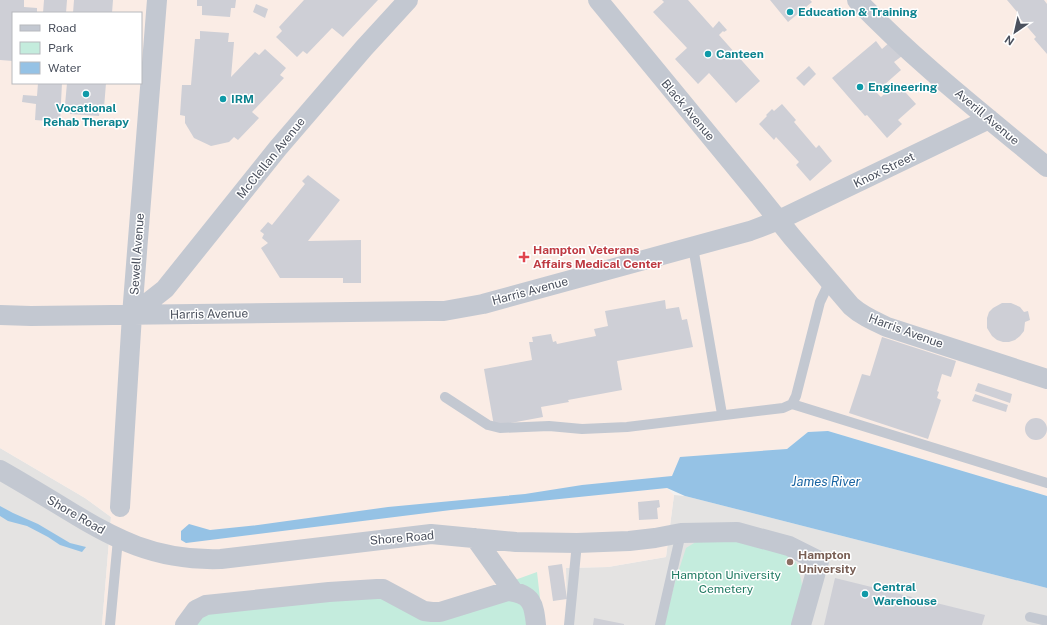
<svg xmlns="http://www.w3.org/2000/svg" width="1047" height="625" font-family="'Public Sans',sans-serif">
  <rect width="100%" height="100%" fill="#f3f2f1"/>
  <path fill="#e4e3e2" d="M0 448 85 498 111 517 102 625H0Z
    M674 495 685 496 1047 588V625H567L566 568 608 567 666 557Z"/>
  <path fill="#faece5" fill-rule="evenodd" d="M0 0H1047V496L828 431 808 432 787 449 680 458 667 488 674 495 666 557 608 567 566 568 567 625H102L111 517 85 498 0 448ZM13 13H141V83H13Z"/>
  <path fill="#c4ecdd" d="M724 538 782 552 796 562 801 579 803 592 793 625H664L675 582 686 548 699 540Z
    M537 572 543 625H175L193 600 382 583 415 602 440 607Z"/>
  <path fill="#95c2e5" d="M828 431 1047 496V588L685 496 667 488 451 510 186 543 181 540V531L189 524 210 530 258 525 388 507 525 494 582 485 672 476 680 457 787 449 808 432Z
    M0 506 13 513 38 524 70 543 86 547 82 552 60 545 48 537 27 526 8 521 0 516Z"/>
  <path fill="#cecfd6" d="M0 0H24V7L37 8V13H13V61L0 60Z
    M44 0H67L66 13H43Z
    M74 0H113L112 13H73Z
    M197 0H236L235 8H231L230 17 202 15V6H197Z
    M304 0H378L343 37 332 28 307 54 303 51 297 57 276 37 282 31 279 27Z
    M662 0H688L713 28 719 21 727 30 724 32 723 31 719 35 760 81 736 103 709 73 698 84 675 59 687 48 653 12 664 2Z
    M770 0H810L812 2 788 22Z
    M1007 0H1044L1047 4V54L1034 39 1036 37 1016 14 1018 13Z
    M256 4 268 9 265 18 253 12Z
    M200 31 229 33 228 42H234L231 77 255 52 259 55 265 49 286 68 280 75 284 78 252 112 259 118 238 140 234 137 229 142 211 146 194 138 185 123V116L180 115 182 85H191L195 39H200Z
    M876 41 882 49 890 42 902 56 894 62 901 70 876 92 881 97 897 83 916 104 898 120 902 124 887 138 867 115 865 116 832 78Z
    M809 66 816 74 804 86 796 78Z
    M38 83H62L60 122 35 120 36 104 22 102 23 95 37 96Z
    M67 83H106L104 108 100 107 99 116 70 114 71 105H65Z
    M782 104 796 120 794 122 816 148 819 145 832 161 810 181 796 165 799 162 776 137 774 140 759 124 767 116 766 115 772 109 774 111Z
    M308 175 340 200 308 241 361 240V283H343V278H280L261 248 268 243 262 238 264 234 260 231 268 222 272 225 305 184 302 181Z
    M665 300 666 309 679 307 682 320 687 319 693 347 617 361 622 390 568 400 569 402 541 407 543 417 494 426 484 369 532 360 529 342H533L532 337 551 334 553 342 556 341 557 344 596 336 594 329 608 326 605 311Z
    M1002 303H1011L1020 307 1024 312 1028 311 1030 320 1025 322 1024 331 1020 336 1015 340 1009 342H1003L997 340 992 336 987 328V318L989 312 993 308Z
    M882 337 956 361 951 377 942 374 937 391 939 392 937 398 941 400 928 439 849 413 862 374 870 376Z
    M978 383 1012 394 1010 403 975 391Z
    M975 394 1008 405 1006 412 972 401Z
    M1025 429a11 11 0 1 1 22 0a11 11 0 1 1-22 0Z
    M659 500 660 507 657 508 658 519 639 520 638 502Z
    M562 564 567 599 553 601 548 566Z
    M835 578 985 615 982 625H824Z
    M594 618 624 624V625H593Z"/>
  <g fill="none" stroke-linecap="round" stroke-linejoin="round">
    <path stroke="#c3c8d1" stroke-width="10" d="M693 247 722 414
      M445 397 488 425 500 428 549 426 582 429 627 427 783 408 792 404 1047 483
      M792 404 796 396 820 302 830 281
      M1030 617 1047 621
      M110 625 118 539
      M569 625 577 543
      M660 625 681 533"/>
    <path stroke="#c3c8d1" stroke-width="20" d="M598 0 756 192 792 237 851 306C862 316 874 321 887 327L1047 379
      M857 0C915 61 982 113 1047 167
      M0 315 31 316 428 311H444L483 304 750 231 779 220 989 119
      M132 315 165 289 278 148 364 48 408 0
      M0 470C23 483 46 497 69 511 90 524 113 537 137 546 164 556 192 560 221 559L431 534 516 542 577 543 629 541 655 538 681 533 737 532 789 546 819 561 801 625
      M120 507 132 315 157 0
      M475 538 513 591
      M185 625 196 610 206 605 329 592 377 589H383L424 611 432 612H440L508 591C532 594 534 604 536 625"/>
  </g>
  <g fill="#0f9aa8" stroke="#fff" stroke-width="1.5">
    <circle cx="790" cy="12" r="4"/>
    <circle cx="708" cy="54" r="4"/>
    <circle cx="860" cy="87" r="4"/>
    <circle cx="86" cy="94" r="4"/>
    <circle cx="223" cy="99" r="4"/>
    <circle cx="865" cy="594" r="4"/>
  </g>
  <path fill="#e0444e" stroke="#fff" stroke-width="1.5" d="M522 251h4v4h4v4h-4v4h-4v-4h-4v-4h4z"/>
  <circle fill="#8d6e63" stroke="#fff" stroke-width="1.5" cx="790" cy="562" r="4"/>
  <g text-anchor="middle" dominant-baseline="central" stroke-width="3" stroke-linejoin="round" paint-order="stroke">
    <g font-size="12" font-weight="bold" fill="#0d838f" stroke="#fff" text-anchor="start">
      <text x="798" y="12">Education &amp; Training</text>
      <text x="716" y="54">Canteen</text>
      <text x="868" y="87">Engineering</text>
      <text x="231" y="99">IRM</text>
      <text x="86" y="108" text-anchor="middle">Vocational<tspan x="86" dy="14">Rehab Therapy</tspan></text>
      <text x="873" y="587">Central<tspan x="873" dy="14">Warehouse</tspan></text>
    </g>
    <g font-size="12" fill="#4a505d" stroke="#fff">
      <text transform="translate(688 110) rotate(50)">Black Avenue</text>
      <text transform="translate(987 117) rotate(40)">Averill Avenue</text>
      <text transform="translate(271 158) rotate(-51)">McClellan Avenue</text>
      <text transform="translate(884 170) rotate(-26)">Knox Street</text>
      <text transform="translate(137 254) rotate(-86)">Sewell Avenue</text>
      <text transform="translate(530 291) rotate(-15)">Harris Avenue</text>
      <text transform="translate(209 314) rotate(-1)">Harris Avenue</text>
      <text transform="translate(906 331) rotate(20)">Harris Avenue</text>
      <text transform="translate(76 515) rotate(30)">Shore Road</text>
      <text transform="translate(402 538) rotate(-5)">Shore Road</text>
    </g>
    <g font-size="12" font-weight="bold" fill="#be3a42" stroke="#fff" text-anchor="start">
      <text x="533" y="250">Hampton Veterans<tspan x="533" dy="14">Affairs Medical Center</tspan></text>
    </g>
    <g font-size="12" font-weight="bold" fill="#785e54" stroke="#fff" text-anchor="start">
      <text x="798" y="555">Hampton<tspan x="798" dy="14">University</tspan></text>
    </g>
    <g font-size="12" fill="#207a62" stroke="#fff">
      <text x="726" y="575">Hampton University<tspan x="726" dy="14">Cemetery</tspan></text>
    </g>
    <g font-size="13" font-style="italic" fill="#1964a2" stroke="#fff">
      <text x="826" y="481">James River</text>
    </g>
  </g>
  <rect x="12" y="12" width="130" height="72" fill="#ffffff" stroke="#b7b9be"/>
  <rect x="20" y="25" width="20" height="6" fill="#c3c8d1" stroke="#b7b9be"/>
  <text x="48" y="32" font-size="12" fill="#4a505d">Road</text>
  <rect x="20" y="42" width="20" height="12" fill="#c4ecdd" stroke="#b7b9be"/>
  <text x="48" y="52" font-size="12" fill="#4a505d">Park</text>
  <rect x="20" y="62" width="20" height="12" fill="#95c2e5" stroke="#b7b9be"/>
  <text x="48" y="72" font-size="12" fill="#4a505d">Water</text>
  <g transform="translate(1015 32) rotate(214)" stroke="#ffffff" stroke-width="3" paint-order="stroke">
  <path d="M0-3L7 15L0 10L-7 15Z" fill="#4a505d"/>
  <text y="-6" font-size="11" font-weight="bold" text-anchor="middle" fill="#4a505d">N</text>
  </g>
</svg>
